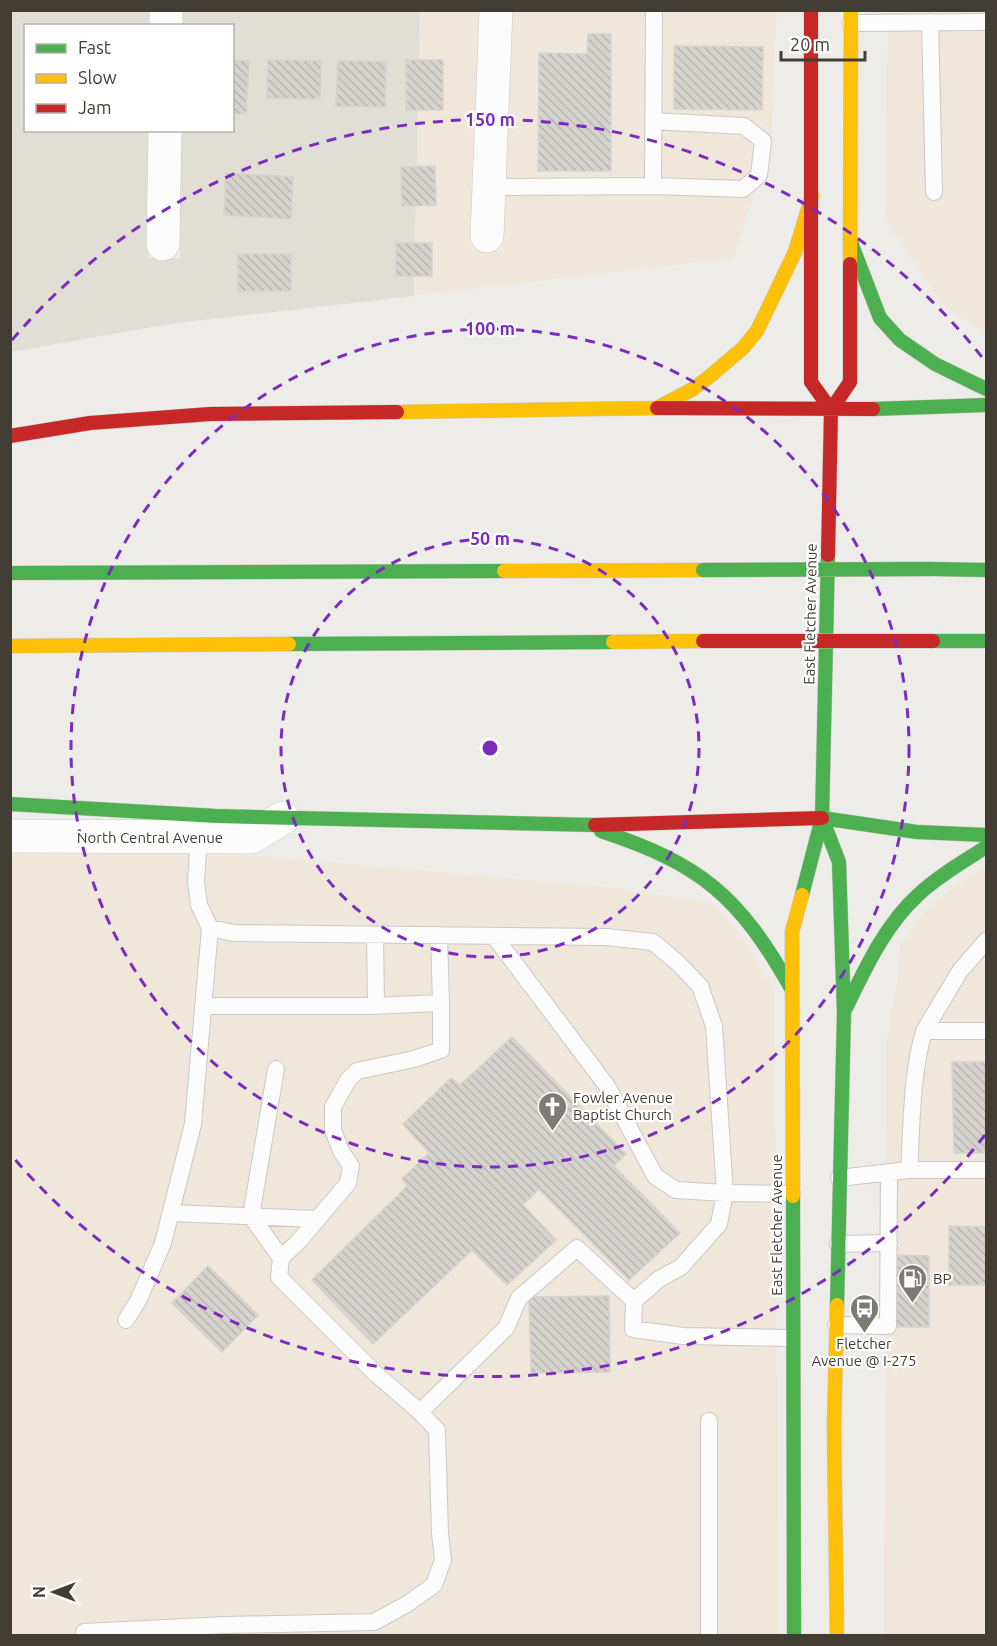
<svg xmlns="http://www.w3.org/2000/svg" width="997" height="1646" font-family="Ubuntu,sans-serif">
  <defs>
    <pattern id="building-back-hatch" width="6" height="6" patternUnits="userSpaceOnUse" patternTransform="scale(1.5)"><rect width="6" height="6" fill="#d6d3cf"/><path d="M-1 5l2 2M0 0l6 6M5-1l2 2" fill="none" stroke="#b9b6b2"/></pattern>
  </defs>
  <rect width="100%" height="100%" fill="#eeece8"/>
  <path fill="#e1ded5" d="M11 11H150V25L26 26V130L149 131 148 258H180L181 131 232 130V26L182 25V11L420 12 414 296 169 324 11 352Z"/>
  <path fill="#f0e7db" d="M777 11 771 140 734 258 414 296 420 12H480L471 249 503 251 512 12Z
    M888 11H986V332L945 307 885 220Z
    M10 833 616 888 712 903 743 938 775 992 778 1635H11Z
    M986 865V1635L884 1636 887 1038 897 981 900 946 922 914 939 897Z"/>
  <path fill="url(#building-back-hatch)" stroke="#d6d3ce" stroke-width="1.5" d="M588 34H611V171H538L539 53 587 54Z
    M674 46 763 47 762 110 674 109Z
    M232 60 249 61 246 114H232Z
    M268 60 321 61 320 99 267 98Z
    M406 60H443V110H406Z
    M338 61 386 62 385 107 336 106Z
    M435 166 436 205 402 206 401 167Z
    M226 173 293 177 291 219 224 215Z
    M396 243H432V276H396Z
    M238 254H291V291H238Z
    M512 1037 626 1154 614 1166 680 1233 629 1280 539 1189 523 1205 556 1240 507 1285 472 1250 373 1344 312 1280 407 1186 402 1179 429 1153 403 1124 451 1078 460 1085Z
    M952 1062H986V1153H954Z
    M949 1226 986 1227V1285H949Z
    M896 1255 929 1256V1327H895Z
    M208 1266 258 1315 222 1352 172 1303Z
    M609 1296 610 1372 531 1373 529 1297Z"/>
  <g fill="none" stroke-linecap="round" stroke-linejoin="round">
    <defs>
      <path id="lane" d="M930 22 934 192
        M851 23 986 22
        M653 186 654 10
        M489 187 653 186 743 189 759 175 763 141 744 126 653 121
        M199 837 196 881 199 905 210 928 234 933 606 937 653 942 678 963 700 986 714 1026 725 1193 719 1224 681 1267 659 1279 634 1301 633 1329 683 1336 792 1338
        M375 935 376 1006
        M439 935 441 1003
        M494 936 607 1086 655 1176 676 1190 725 1193 792 1194
        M924 1031 960 971 986 941
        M276 1069 251 1216 281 1258
        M909 1170C912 1124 911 1076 924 1031H986
        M839 1178 909 1170H986
        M171 1213 318 1219
        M838 1244 889 1243
        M126 1320 138 1301 163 1243 193 1124 210 928
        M836 1325 888 1326 889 1173
        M420 1412 506 1328 519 1298 577 1248 634 1301
        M709 1421V1636
        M84 1632 225 1625 374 1622 407 1604 434 1585 443 1560 440 1533 437 1430 420 1412 376 1374 279 1277 281 1258 299 1241 348 1183 351 1166 341 1151 333 1130V1107L348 1080 357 1071 414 1059 441 1050V1003L369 1006H204"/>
      <path id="street" d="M166 26V10
        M487 236 496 10
        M163 244 165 130
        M10 836 251 837 283 818"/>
      <path id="fast" d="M850 240 880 318 900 340 935 364 986 389
        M873 409 986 405
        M932 569 986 570
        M10 573 504 571
        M933 641H986
        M289 644 613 642
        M10 804 216 816 595 825
        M822 818 839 862 844 1013 837 1305
        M822 818 917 832 986 835
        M601 831C701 864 739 896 791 988
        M802 895 822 818 828 555
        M846 1008C865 969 885 925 918 895 938 876 963 862 986 847
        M793 1196 794 1636"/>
      <path id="slow" d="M850 264 851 10
        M659 407 693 389 709 377 743 348 757 331 795 252 812 196
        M397 412 657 408
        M504 571 703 570
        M613 642 703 641
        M10 646 289 644
        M793 1196 792 932 802 895
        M837 1305 834 1428 837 1636"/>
      <path id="jam" d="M811 10V382L831 410
        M657 408 873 409
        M10 436 90 423 210 414 397 412
        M828 555 831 410 850 382V264
        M595 825 822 818"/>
    </defs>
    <use href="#lane" stroke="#cac8c4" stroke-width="18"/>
    <use href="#street" stroke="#cac8c4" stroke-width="34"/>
    <use href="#fast" stroke="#ccc9bf" stroke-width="15"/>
    <use href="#slow" stroke="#ccc9bf" stroke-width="15"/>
    <use href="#jam" stroke="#ccc9bf" stroke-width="15"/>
    <use href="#lane" stroke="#fcfcfc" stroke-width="16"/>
    <use href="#street" stroke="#fcfcfc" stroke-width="33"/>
    <use href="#fast" stroke="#4caf50" stroke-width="14"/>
    <use href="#slow" stroke="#ffc107" stroke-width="14"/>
    <use href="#jam" stroke="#c62828" stroke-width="14"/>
    <defs>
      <path id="fast-bridge" d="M703 570 932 569"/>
      <path id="jam-bridge" d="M703 641H933"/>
    </defs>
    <use href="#fast-bridge" stroke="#c3b8a5" stroke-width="15" stroke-linecap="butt"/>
    <use href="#jam-bridge" stroke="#c3b8a5" stroke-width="15" stroke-linecap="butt"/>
    <use href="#fast-bridge" stroke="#4caf50" stroke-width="14"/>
    <use href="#jam-bridge" stroke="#c62828" stroke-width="14"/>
  </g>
  <g fill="none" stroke="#7b2cbf" stroke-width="3" stroke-dasharray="10 8">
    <circle cx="490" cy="748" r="209"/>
    <circle cx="490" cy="748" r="419"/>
    <path d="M985 1135A628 628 0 0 1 12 1156M12 340A628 628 0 0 1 985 361"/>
  </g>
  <defs>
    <symbol id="church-pin" viewBox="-11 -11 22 30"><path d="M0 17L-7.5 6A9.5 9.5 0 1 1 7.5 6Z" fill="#7e7a74" stroke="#fff"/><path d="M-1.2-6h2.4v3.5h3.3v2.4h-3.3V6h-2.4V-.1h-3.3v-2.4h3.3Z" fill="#fff"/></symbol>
    <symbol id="fuel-pin" viewBox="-11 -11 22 30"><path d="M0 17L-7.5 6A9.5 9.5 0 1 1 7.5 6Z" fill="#7e7a74" stroke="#fff"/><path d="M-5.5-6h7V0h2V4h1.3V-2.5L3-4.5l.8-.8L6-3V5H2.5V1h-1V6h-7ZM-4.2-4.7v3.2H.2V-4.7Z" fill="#fff"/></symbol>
    <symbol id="bus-pin" viewBox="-11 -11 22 30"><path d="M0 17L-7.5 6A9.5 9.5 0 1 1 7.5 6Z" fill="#7e7a74" stroke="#fff"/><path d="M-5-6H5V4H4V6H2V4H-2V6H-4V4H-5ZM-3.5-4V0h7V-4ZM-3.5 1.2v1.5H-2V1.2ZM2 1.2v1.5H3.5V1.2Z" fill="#fff"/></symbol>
  </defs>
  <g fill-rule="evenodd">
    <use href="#church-pin" x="536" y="1090" width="33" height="45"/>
    <use href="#fuel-pin" x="896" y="1262" width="33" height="45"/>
    <use href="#bus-pin" x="848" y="1292" width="33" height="45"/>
  </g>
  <g text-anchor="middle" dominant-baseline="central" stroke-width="4.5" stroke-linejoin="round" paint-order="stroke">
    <g font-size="15" fill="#423d35" stroke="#fff">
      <text transform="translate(810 614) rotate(-89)">East Fletcher Avenue</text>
      <text x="150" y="837">North Central Avenue</text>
      <text transform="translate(776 1225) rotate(-90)">East Fletcher Avenue</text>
    </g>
    <g font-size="15" fill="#423d35" stroke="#fff" text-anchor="start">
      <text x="573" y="1097">Fowler Avenue<tspan x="573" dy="17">Baptist Church</tspan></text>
      <text x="933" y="1278">BP</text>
      <text x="864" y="1343" text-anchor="middle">Fletcher<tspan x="864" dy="17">Avenue @ I-275</tspan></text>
    </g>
  </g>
  <circle cx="490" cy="748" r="9" fill="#7b2cbf" stroke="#fff" stroke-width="3"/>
  <g font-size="18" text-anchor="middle" font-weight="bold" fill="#7b2cbf" stroke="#fff" stroke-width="4.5" stroke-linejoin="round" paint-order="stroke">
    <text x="490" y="126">150 m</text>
    <text x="490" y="335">100 m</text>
    <text x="490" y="545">50 m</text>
  </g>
  <rect width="997" height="1646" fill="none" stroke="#423d35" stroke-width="24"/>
  <rect x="24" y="24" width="210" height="108" fill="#ffffff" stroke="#b3b1ae" stroke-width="1.5"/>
  <rect x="36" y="44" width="30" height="9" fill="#4caf50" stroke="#b3b1ae" stroke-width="1.5"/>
  <text x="78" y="54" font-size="18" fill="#423d35">Fast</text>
  <rect x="36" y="74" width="30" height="9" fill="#ffc107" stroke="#b3b1ae" stroke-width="1.5"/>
  <text x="78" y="84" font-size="18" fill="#423d35">Slow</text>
  <rect x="36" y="104" width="30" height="9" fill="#c62828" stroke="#b3b1ae" stroke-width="1.5"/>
  <text x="78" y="114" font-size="18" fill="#423d35">Jam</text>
  <g transform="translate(54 1592) rotate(270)" stroke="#ffffff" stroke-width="4.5" paint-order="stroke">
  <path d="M0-4.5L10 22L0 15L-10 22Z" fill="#423d35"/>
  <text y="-9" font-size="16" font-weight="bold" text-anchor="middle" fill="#423d35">N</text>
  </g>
  <path d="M781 51v9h84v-9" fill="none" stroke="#423d35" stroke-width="3"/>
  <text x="790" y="51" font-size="18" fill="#423d35" stroke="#ffffff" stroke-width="4.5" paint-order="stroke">20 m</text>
</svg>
